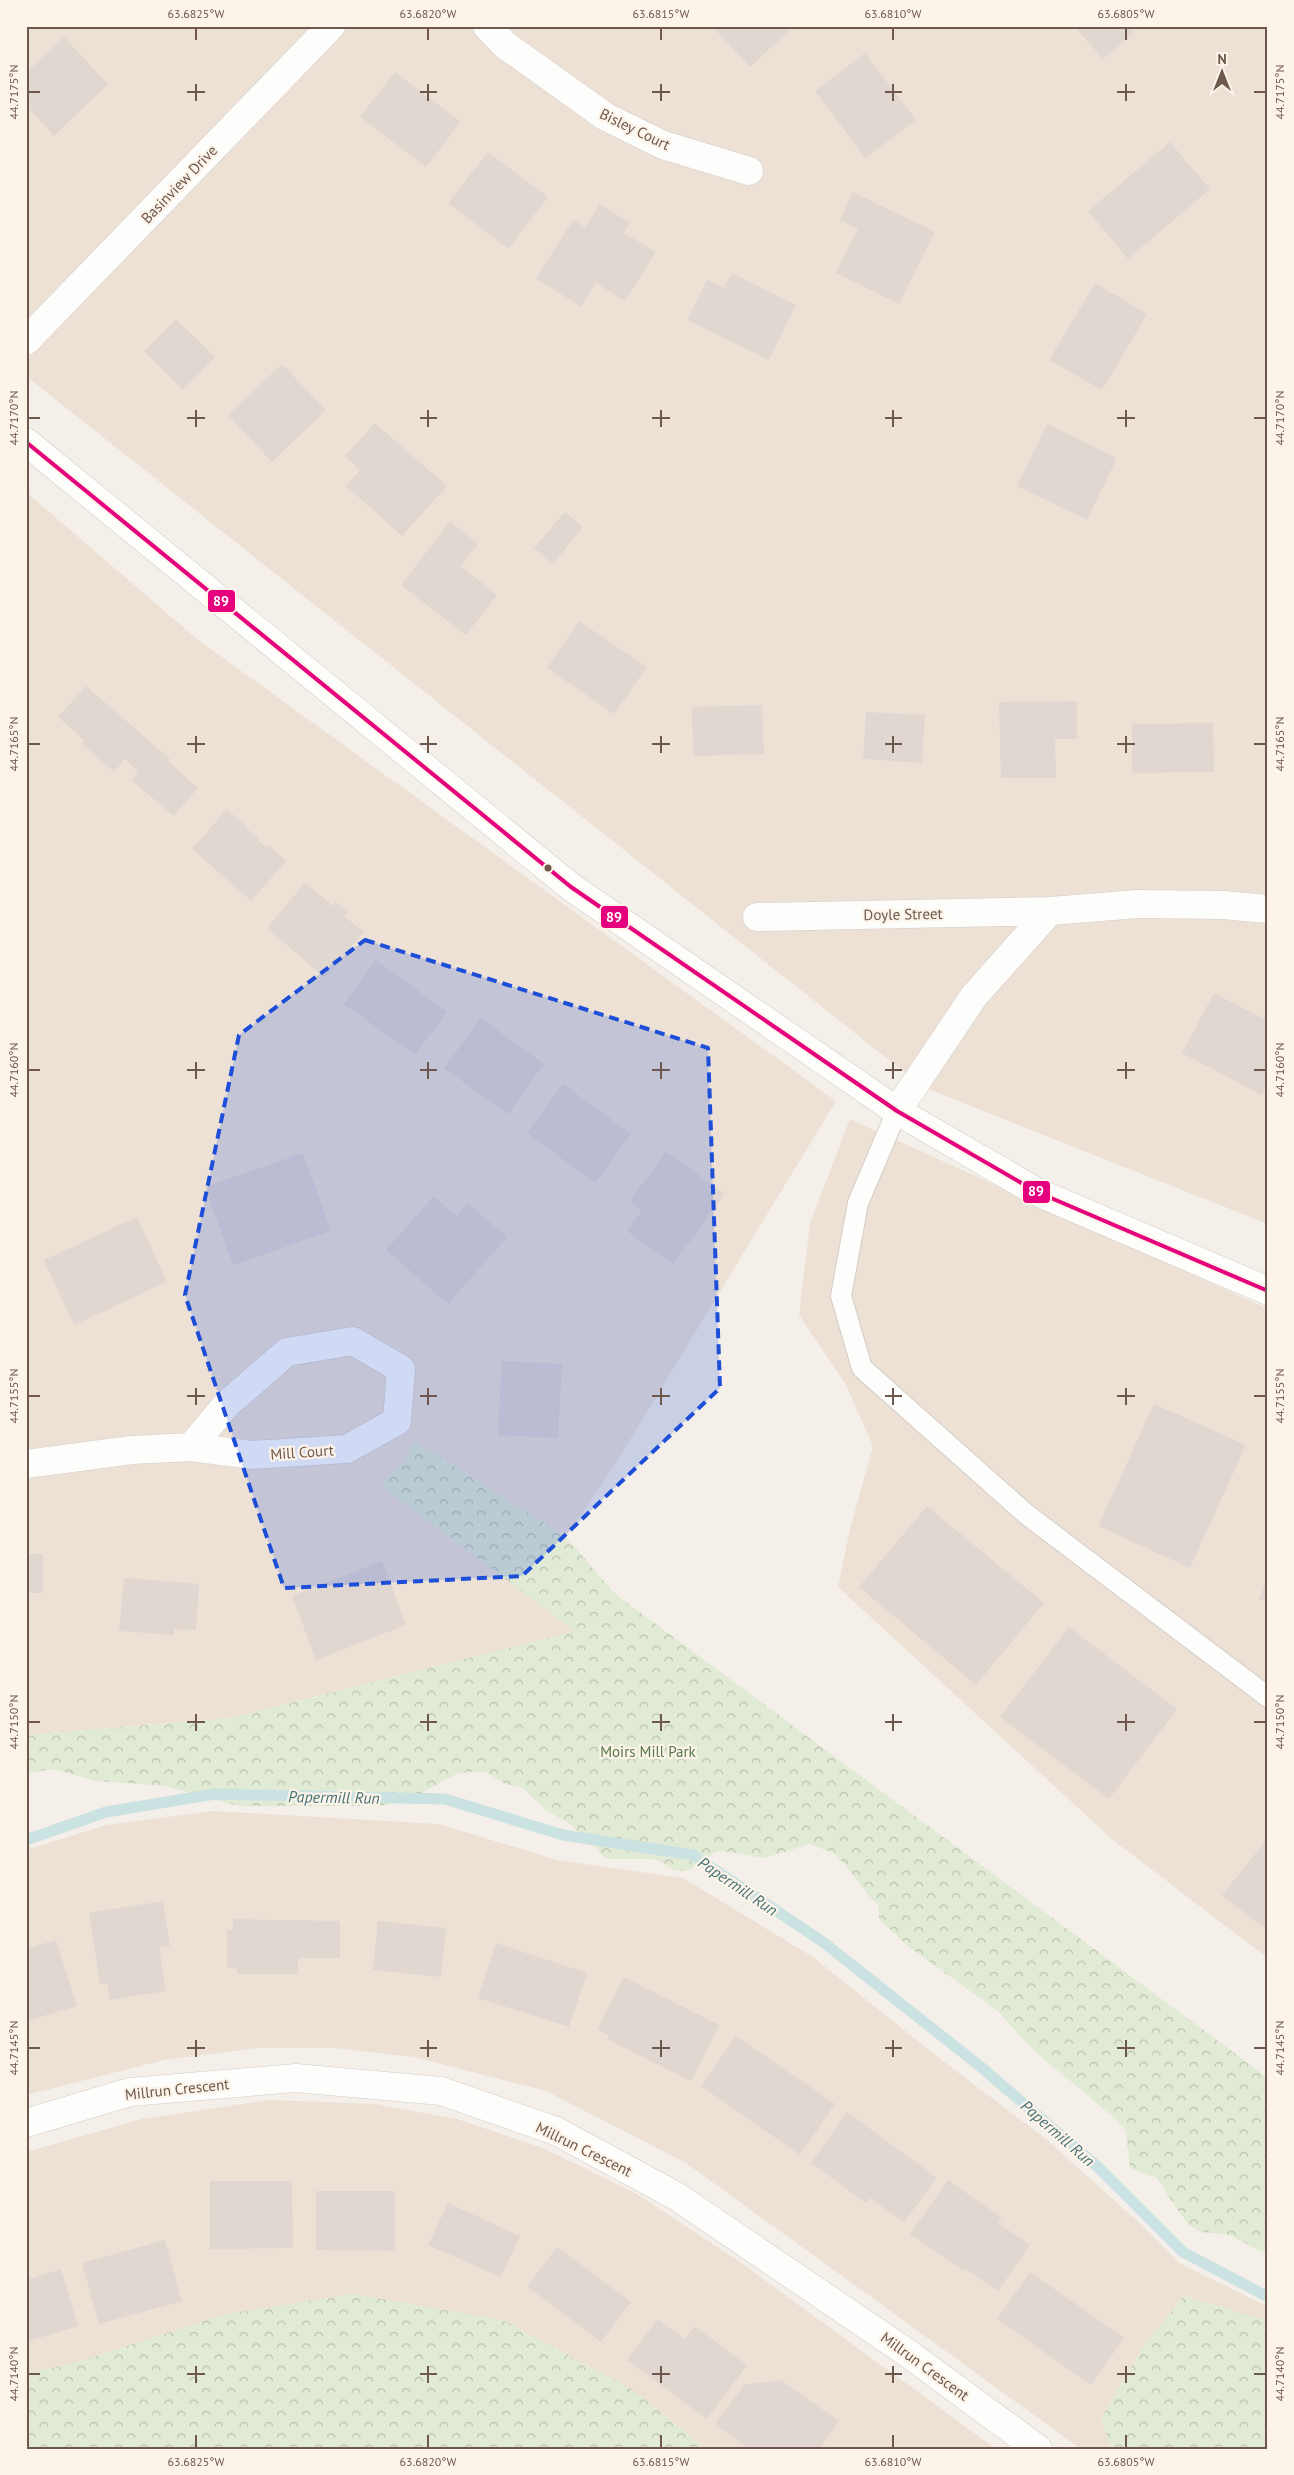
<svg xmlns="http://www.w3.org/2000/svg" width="1294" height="2475" font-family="'PT Sans',sans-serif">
  <defs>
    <pattern id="forest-crowns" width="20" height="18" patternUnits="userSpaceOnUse" patternTransform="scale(1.25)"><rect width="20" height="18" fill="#e1ead4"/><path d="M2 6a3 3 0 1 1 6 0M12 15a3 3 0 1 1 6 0" fill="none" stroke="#bbc0ae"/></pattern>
  </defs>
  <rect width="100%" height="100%" fill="#f4efe8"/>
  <path fill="#ede1d6" d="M26 26H1268V1224L923 1087 26 376Z
    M26 492 197 639 836 1101 614 1466 566 1537 415 1441 403 1463 381 1486 576 1631 231 1718 26 1735Z
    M850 1119 1268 1309V1958L1114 1841 838 1587 850 1529 873 1446 846 1385 799 1315 810 1223Z
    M213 1811 439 1824 557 1860 683 1878 813 1957 943 2061 1046 2139 1136 2220 1179 2263 1268 2307V2321L1184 2296 1143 2347 1101 2419 1111 2449H1081L686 2163 546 2091 414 2057 335 2048H257L164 2060 26 2095V1850L106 1825Z
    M270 2100 374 2104 457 2119 543 2148 637 2194 740 2262 996 2449H706L633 2390 71 2364 26 2373V2152L142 2119Z"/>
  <path fill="url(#forest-crowns)" d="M415 1441 566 1537 614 1593 1268 2078V2253L1258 2250 1230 2235 1201 2232 1189 2225 1176 2208 1157 2178 1130 2168 1126 2131 1118 2121 1031 2048 998 2011 909 1947 879 1919 878 1904 869 1896 847 1867 835 1854 810 1844 764 1858 723 1851 715 1852 691 1869 684 1871 673 1870 660 1861 652 1859H610L603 1857 595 1846 567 1822 547 1811 521 1787 505 1784 485 1771 458 1773 415 1797 402 1802 379 1806H240L202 1797 167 1786 97 1781 53 1769 26 1773V1735L231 1718 575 1631 381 1486 403 1463Z
    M353 2294 503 2320 633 2390 706 2449H26V2373L71 2364 226 2314Z
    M1184 2296 1268 2321V2449H1111L1101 2419 1143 2347Z"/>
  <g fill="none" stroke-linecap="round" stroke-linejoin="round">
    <path stroke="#cbe2e2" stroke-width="11" d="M26 1840 106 1812 215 1794 445 1799 563 1835 693 1855 823 1942 981 2067 1099 2168 1183 2252 1268 2297"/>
  </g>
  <path fill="#e0d7d1" d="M712 26H788L791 29 750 67Z
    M1074 26H1128L1133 33 1103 59Z
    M64 37 108 84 54 136 26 106V73Z
    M865 53 916 120 865 158 815 91Z
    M395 72 461 122 426 167 360 117Z
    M1170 142 1210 189 1128 259 1088 211Z
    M488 152 548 197 508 249 448 203Z
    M853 192 935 232 899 304 836 273 858 229 840 220Z
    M600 204 630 223 624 233 656 252 625 301 596 283 581 307 536 278 573 220 585 227Z
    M732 273 796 305 769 360 687 320 707 280 724 288Z
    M1095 283 1147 314 1102 390 1049 360Z
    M176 319 215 357 183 390 144 351Z
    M282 364 326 410 272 462 228 415Z
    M375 423 447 486 402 536 346 486 360 470 345 456Z
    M1047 424 1117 458 1087 520 1017 486Z
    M565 512 583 527 553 564 534 548Z
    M450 521 478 544 461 566 497 595 466 635 401 585Z
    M579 621 647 667 614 714 547 668Z
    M86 686 170 759 168 761 198 788 174 816 131 780 138 771 125 759 114 772 82 744 85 741 58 717Z
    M1077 701V739H1055L1056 778H1001L999 702Z
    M762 705 764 754 693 756 692 707Z
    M866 712 925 715 922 763 863 759Z
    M1213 723 1214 772 1132 773V724Z
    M227 809 247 827 246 828 259 839 257 840 266 847 269 845 286 861 251 901 192 849Z
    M305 883 333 906 336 902 348 912 344 916 364 932 325 978 267 928Z
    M376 960 447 1012 415 1055 344 1004Z
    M1214 993 1268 1021V1084L1262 1095 1182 1053Z
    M481 1018 544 1064 508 1114 444 1068Z
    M563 1084 631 1134 595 1183 527 1133Z
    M666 1152 725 1194 673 1264 627 1231 642 1210 630 1201Z
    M303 1153 331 1231 233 1265 205 1187Z
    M434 1196 457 1217 468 1203 507 1237 448 1304 386 1250Z
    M137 1217 167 1282 74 1325 44 1260Z
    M502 1361 562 1364 558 1438 498 1435Z
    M1154 1404 1246 1445 1190 1568 1098 1526Z
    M927 1506 1044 1603 976 1685 859 1587Z
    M26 1554H43V1593H26Z
    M382 1561 406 1625 316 1660 292 1596Z
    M124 1578 199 1584 196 1630 174 1629V1635L119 1631Z
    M1268 1578V1602L1259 1599Z
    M1069 1627 1177 1709 1109 1799 1000 1717Z
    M1268 1838V1931L1222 1895Z
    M163 1901 170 1946 159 1947 166 1991 110 2000 107 1983 100 1984 89 1913Z
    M233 1919 340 1921V1958H298V1974H237V1968H227V1930H233Z
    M378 1921 446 1928 441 1977 373 1970Z
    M56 1940 77 2006 26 2021V1949Z
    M496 1943 587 1973 569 2027 478 1998Z
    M624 1977 719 2025 691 2081 607 2039 609 2035 597 2030Z
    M736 2036 835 2104 800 2155 701 2086Z
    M847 2112 937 2178 904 2222 870 2198 866 2203 811 2163Z
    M948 2180 1002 2218 998 2223 1030 2245 998 2291 966 2269 964 2271 910 2234Z
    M210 2181H292L293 2248 210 2249Z
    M316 2191H395V2251L316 2250Z
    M448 2203 520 2236 501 2277 428 2245Z
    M165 2240 182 2301 99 2324 82 2263Z
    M557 2247 631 2302 601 2342 527 2286Z
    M61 2269 78 2326 26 2342V2280Z
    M1030 2272 1124 2338 1091 2385 997 2319Z
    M658 2319 685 2339 695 2326 747 2365 707 2419 627 2360Z
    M781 2380 839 2421 819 2449H749L715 2424 744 2385Z"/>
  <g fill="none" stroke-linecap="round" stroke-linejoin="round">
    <defs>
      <path id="lane" d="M897 1111 858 1203 841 1296 862 1368 1026 1514 1268 1697"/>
      <path id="street" d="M487 26 505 45 606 117 663 145 749 171
        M26 341 331 26
        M757 917 1050 911
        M897 1111 974 996 1050 911 1138 904 1223 905 1268 909
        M26 1464 132 1450 191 1447 252 1455 347 1449 397 1421 401 1369 353 1341 287 1352 227 1404 191 1447
        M26 2123 130 2092 296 2078 441 2091 556 2131 676 2196 906 2352 1038 2449"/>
      <path id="secondary" d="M26 442 571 887 897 1111 1037 1192 1268 1291"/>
    </defs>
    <use href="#lane" stroke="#d3ccc6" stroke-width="22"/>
    <use href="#street" stroke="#d3ccc6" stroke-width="29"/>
    <use href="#secondary" stroke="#d2cbc5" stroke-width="29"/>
    <use href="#lane" stroke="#fdfdfc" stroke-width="20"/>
    <use href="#street" stroke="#fdfdfc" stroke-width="28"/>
    <use href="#secondary" stroke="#fdfdfc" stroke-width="28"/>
    <defs>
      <path id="bus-1" d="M26 442 571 887 897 1111 1037 1192 1268 1291"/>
    </defs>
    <use href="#bus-1" stroke="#fdf4e9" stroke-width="8"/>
    <use href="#bus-1" stroke="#e5007d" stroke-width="4"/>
  </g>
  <path fill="#1d4ed8" fill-opacity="0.2" stroke="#1d4ed8" stroke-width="4" stroke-dasharray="10 6" stroke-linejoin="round" d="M365 940 708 1048 720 1388 522 1576 284 1588 185 1295 239 1035Z"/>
  <path fill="none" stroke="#6e574c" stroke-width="2" d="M196 28V40M428 28V40M661 28V40M893 28V40M1126 28V40M196 84V101M428 84V101M661 84V101M893 84V101M1126 84V101M28 92H40M187 92H205M420 92H437M652 92H670M885 92H902M1117 92H1135M1254 92H1266M196 410V427M428 410V427M661 410V427M893 410V427M1126 410V427M28 418H40M187 418H205M420 418H437M652 418H670M885 418H902M1117 418H1135M1254 418H1266M196 736V753M428 736V753M661 736V753M893 736V753M1126 736V753M28 744H40M187 744H205M420 744H437M652 744H670M885 744H902M1117 744H1135M1254 744H1266M196 1062V1079M428 1062V1079M661 1062V1079M893 1062V1079M1126 1062V1079M28 1070H40M187 1070H205M420 1070H437M652 1070H670M885 1070H902M1117 1070H1135M1254 1070H1266M196 1388V1405M428 1388V1405M661 1388V1405M893 1388V1405M1126 1388V1405M28 1396H40M187 1396H205M420 1396H437M652 1396H670M885 1396H902M1117 1396H1135M1254 1396H1266M196 1714V1731M428 1714V1731M661 1714V1731M893 1714V1731M1126 1714V1731M28 1722H40M187 1722H205M420 1722H437M652 1722H670M885 1722H902M1117 1722H1135M1254 1722H1266M196 2040V2057M428 2040V2057M661 2040V2057M893 2040V2057M1126 2040V2057M28 2048H40M187 2048H205M420 2048H437M652 2048H670M885 2048H902M1117 2048H1135M1254 2048H1266M196 2366V2383M428 2366V2383M661 2366V2383M893 2366V2383M1126 2366V2383M28 2374H40M187 2374H205M420 2374H437M652 2374H670M885 2374H902M1117 2374H1135M1254 2374H1266M196 2435V2448M428 2435V2448M661 2435V2448M893 2435V2448M1126 2435V2448"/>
  <circle fill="#6e574c" stroke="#fdf4e9" stroke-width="2" cx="548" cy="868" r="4.5"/>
  <g text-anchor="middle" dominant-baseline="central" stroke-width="4.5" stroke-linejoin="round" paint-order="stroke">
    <g font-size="15" fill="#6e574c" stroke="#fdf4e9">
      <text transform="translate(635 129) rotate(26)">Bisley Court</text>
      <text transform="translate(179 184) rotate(-46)">Basinview Drive</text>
      <text transform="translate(903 914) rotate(-1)">Doyle Street</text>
      <text transform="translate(302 1452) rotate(-4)">Mill Court</text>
      <text transform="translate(177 2089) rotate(-6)">Millrun Crescent</text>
      <text transform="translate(584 2149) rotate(26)">Millrun Crescent</text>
      <text transform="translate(925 2366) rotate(36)">Millrun Crescent</text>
    </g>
    <g font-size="15" fill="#587949" stroke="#fdf4e9">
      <text x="648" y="1751">Moirs Mill Park</text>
    </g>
    <g font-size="16" font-style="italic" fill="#467379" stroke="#fdf4e9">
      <text transform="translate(334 1797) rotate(1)">Papermill Run</text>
      <text transform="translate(738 1886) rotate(34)">Papermill Run</text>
      <text transform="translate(1058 2133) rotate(41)">Papermill Run</text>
    </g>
  </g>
  <g stroke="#fdf4e9" stroke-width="2">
    <rect x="207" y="589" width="29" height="24" rx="5" fill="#e5007d"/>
    <rect x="600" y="905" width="29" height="24" rx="5" fill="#e5007d"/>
    <rect x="1022" y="1180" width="29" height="24" rx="5" fill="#e5007d"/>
  </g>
  <g font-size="14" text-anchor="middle" font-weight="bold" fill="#fff">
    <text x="221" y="606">89</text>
    <text x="614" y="922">89</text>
    <text x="1036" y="1196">89</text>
  </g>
  <rect width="1294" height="2475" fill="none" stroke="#fdf4e9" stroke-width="55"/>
  <g transform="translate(1222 72)" stroke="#fdf4e9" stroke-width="4" paint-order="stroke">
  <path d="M0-4L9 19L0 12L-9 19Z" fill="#6e574c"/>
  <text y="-8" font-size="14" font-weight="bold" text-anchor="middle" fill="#6e574c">N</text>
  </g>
  <rect x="28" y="28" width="1238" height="2420" fill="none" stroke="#6e574c" stroke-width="2"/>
  <g font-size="12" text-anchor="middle" fill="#6e574c">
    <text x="196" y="18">63.6825°W</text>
    <text x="428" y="18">63.6820°W</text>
    <text x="661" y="18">63.6815°W</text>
    <text x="893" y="18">63.6810°W</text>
    <text x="1126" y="18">63.6805°W</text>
    <text transform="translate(14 92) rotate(-90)" y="4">44.7175°N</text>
    <text transform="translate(1280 92) rotate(-90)" y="4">44.7175°N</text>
    <text transform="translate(14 418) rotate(-90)" y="4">44.7170°N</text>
    <text transform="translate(1280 418) rotate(-90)" y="4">44.7170°N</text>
    <text transform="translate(14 744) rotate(-90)" y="4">44.7165°N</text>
    <text transform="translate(1280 744) rotate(-90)" y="4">44.7165°N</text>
    <text transform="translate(14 1070) rotate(-90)" y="4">44.7160°N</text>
    <text transform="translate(1280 1070) rotate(-90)" y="4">44.7160°N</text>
    <text transform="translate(14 1396) rotate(-90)" y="4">44.7155°N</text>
    <text transform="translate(1280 1396) rotate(-90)" y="4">44.7155°N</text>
    <text transform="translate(14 1722) rotate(-90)" y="4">44.7150°N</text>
    <text transform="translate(1280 1722) rotate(-90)" y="4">44.7150°N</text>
    <text transform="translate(14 2048) rotate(-90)" y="4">44.7145°N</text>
    <text transform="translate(1280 2048) rotate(-90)" y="4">44.7145°N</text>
    <text transform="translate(14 2374) rotate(-90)" y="4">44.7140°N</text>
    <text transform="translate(1280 2374) rotate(-90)" y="4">44.7140°N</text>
    <text x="196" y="2466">63.6825°W</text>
    <text x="428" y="2466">63.6820°W</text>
    <text x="661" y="2466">63.6815°W</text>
    <text x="893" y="2466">63.6810°W</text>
    <text x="1126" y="2466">63.6805°W</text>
  </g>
</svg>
